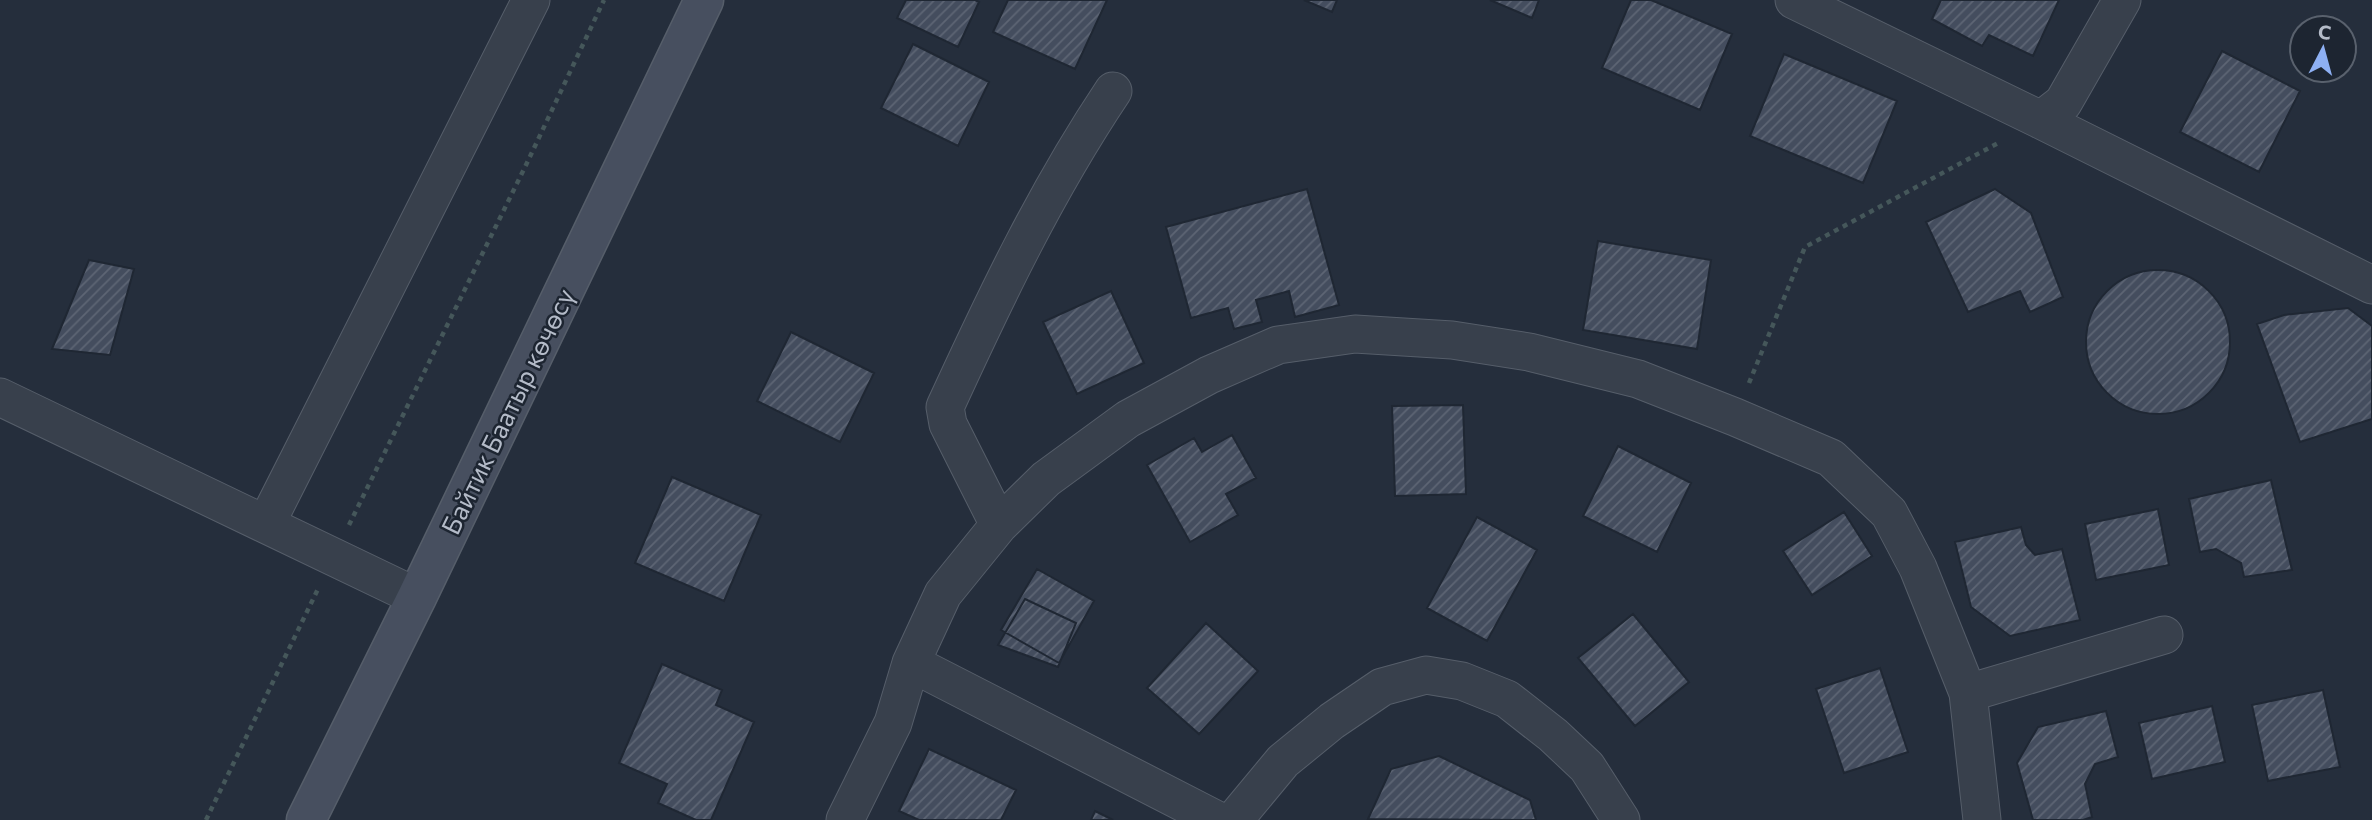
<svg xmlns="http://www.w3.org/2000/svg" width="2372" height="820" font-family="Commissioner,sans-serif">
  <defs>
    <pattern id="building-hatch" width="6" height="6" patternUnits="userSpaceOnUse" patternTransform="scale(1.75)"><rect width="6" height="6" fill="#444d5e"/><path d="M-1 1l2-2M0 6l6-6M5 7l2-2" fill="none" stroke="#5d6574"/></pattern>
  </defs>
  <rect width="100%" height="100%" fill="#252e3c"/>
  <path fill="url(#building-hatch)" stroke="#1f2733" stroke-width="2" d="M906 0H975L979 2 958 47 897 18Z
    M1008 0H1107L1075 69 993 32Z
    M1304 0H1337L1332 12Z
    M1490 0H1539L1532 18Z
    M1631 0H1651L1732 34 1700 110 1602 68Z
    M1941 0H2059L2033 56 1989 35 1982 46 1932 19Z
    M913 44 989 82 958 146 881 108Z
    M2222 51 2300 91 2259 172 2180 132Z
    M1784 54 1897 101 1863 183 1750 136Z
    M1307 189 1339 305 1295 317 1289 291 1256 300 1262 322 1234 329 1228 308 1191 318 1166 227Z
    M1995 189 2031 213 2063 297 2030 312 2020 291 1968 312 1926 222Z
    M1598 241 1711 260 1697 349 1583 330Z
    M89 260 134 269 110 355 52 349Z
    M2086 342a72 72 0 1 1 144 0a72 72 0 1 1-144 0Z
    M1111 291 1144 363 1077 394 1043 322Z
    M2348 308 2372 326V419L2300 442 2257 324 2284 315Z
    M791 332 874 373 840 442 757 401Z
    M1463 405 1466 494 1395 496 1392 406Z
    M1232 435 1256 478 1226 494 1238 515 1190 542 1147 465 1194 438 1202 452Z
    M1618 446 1691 483 1657 552 1583 516Z
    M672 477 761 515 724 601 635 563Z
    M2271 480 2292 570 2244 577 2241 563 2216 549 2200 552 2189 499Z
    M2158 509 2169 565 2096 580 2085 524Z
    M1844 512 1872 556 1812 595 1783 551Z
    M1477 517 1537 550 1487 641 1427 608Z
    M2021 527 2026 545 2035 555 2062 549 2080 620 2010 636 1971 607 1955 542Z
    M1037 569 1094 601 1059 663 1001 630Z
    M1025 599 1076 623 1058 667 998 645Z
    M1633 614 1689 682 1635 726 1578 658Z
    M1206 623 1258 671 1199 734 1147 688Z
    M662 664 722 690 716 705 754 722 711 820H696L658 803 667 784 619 763Z
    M1880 668 1908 752 1844 773 1816 689Z
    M2323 690 2340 767 2268 781 2252 705Z
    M2212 706 2225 762 2152 779 2139 723Z
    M2106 711 2118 757 2095 764 2085 784 2092 817 2083 820H2033L2017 763 2038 727Z
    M929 749 1016 790 1001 820H919L899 811Z
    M1439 756 1530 800 1536 820 1368 819 1391 769Z
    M1095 811 1113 820H1091Z"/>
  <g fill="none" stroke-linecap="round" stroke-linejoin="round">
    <defs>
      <path id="street" d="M1794 0 2041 120 2372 285
        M2041 120 2063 103 2122 0
        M0 397 417 597
        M266 524 531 0
        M999 525 948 424 945 407C995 298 1046 191 1113 91
        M911 663 1217 820
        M1968 693 2164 635
        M845 820 893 723 911 663 943 594 999 525 1046 479 1128 419 1209 375 1278 345 1355 334 1452 340 1529 352 1638 379 1735 417 1831 458 1889 513 1918 568 1968 693 1982 820
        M1234 820 1283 761 1332 721 1382 687 1426 675 1462 681 1507 699 1553 735 1587 767 1621 820"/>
      <path id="secondary" d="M306 820 417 597 704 0"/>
    </defs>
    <use href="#street" stroke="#565e6a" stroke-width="39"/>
    <use href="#secondary" stroke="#565e6a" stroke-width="41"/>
    <path stroke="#45575a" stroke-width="4.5" stroke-dasharray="5 5" stroke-linecap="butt" d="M1749 383 1805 247 2000 142
      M349 525 526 165 604 0
      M206 820 318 589"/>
    <use href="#street" stroke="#38404c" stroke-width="37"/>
    <use href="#secondary" stroke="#474f5f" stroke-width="38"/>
  </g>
  <g text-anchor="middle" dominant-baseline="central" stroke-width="5" stroke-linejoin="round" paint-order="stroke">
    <g font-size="26" fill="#b4bbc8" stroke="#1d2531">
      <text transform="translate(507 411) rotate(-64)">Байтик Баатыр көчөсү</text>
    </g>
  </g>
  <g transform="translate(2323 49) rotate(6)"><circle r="33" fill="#1d2531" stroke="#59616d" stroke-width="2"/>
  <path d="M0-5L12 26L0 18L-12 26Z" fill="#8eb0f3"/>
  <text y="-10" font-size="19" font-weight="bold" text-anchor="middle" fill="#b4bbc8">С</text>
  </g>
</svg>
